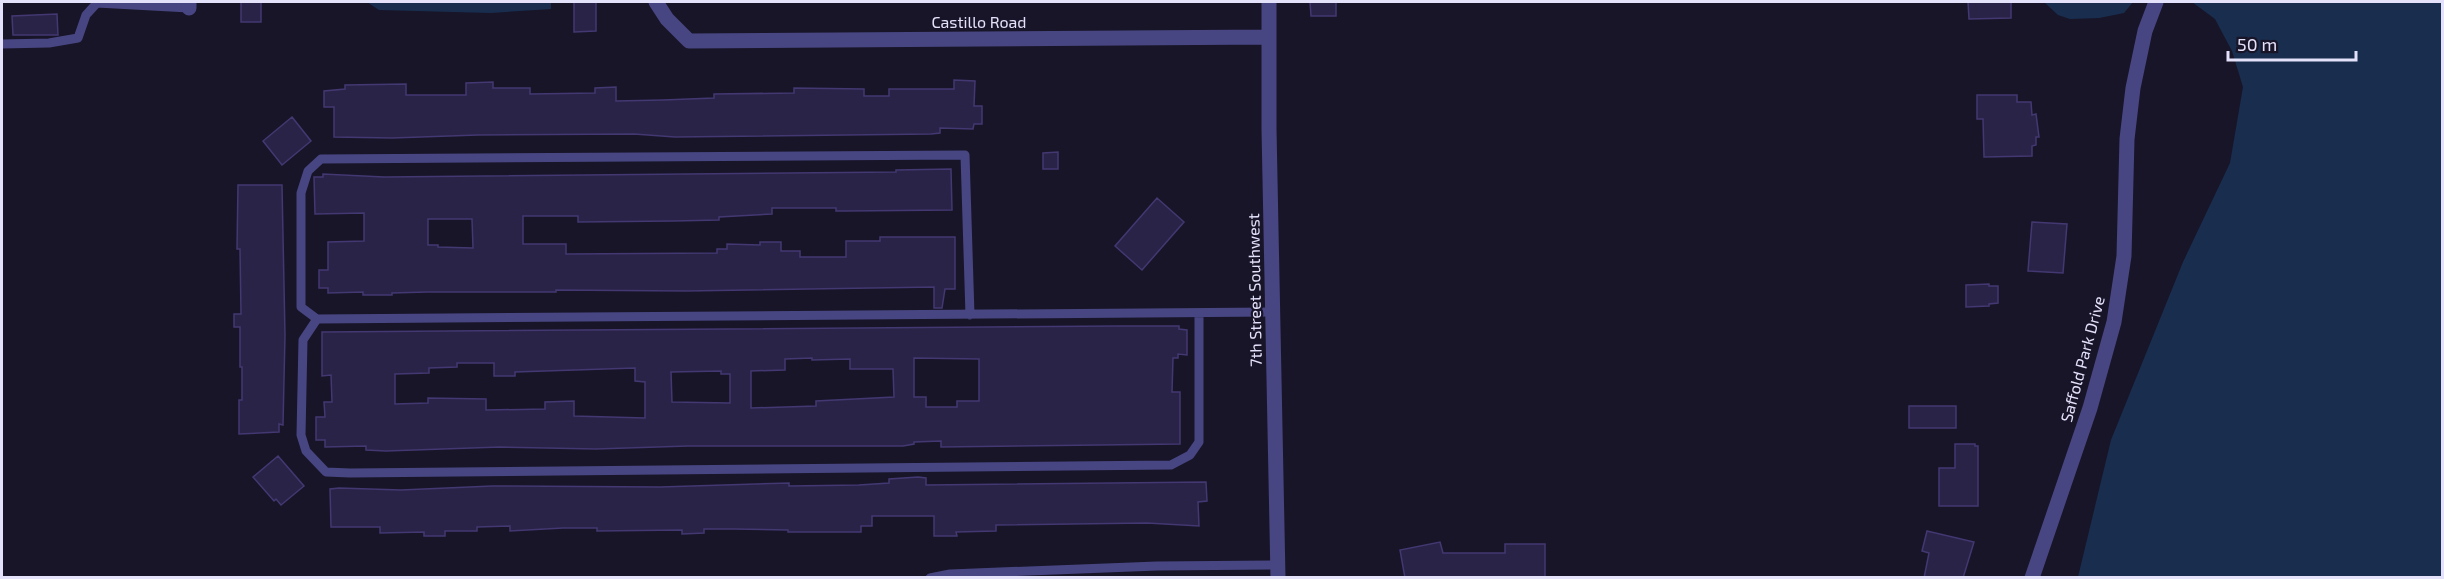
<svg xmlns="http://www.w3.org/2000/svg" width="2444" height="579" font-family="'Exo 2',sans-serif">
  <rect width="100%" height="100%" fill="#181529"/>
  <path fill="#192e4e" d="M367 2H551V9L491 13 379 10Z
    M2044 2H2133L2124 13 2099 18 2070 19 2058 15Z
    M2192 2H2442V577H2078L2111 440 2183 262 2230 163 2243 87 2232 51 2215 19Z"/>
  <path fill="#2a2348" stroke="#433871" stroke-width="1.5" fill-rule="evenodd" d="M241 2H261V22H241Z
    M574 2H596V31L574 32Z
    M1310 2H1336V16H1311Z
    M1968 2H2011V18L1969 19Z
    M57 14 58 35H13L12 16Z
    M954 80 975 81 974 106H982V124H974L973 129 940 128V133L931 134 675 137 634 134 478 135 392 138 334 137V107H324V91L345 89V85L406 84V95H466V83L493 82V88H530V94L595 93V88L616 87V101L663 100 714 98V94L794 93V88L864 89V96H889V89H954Z
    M1977 95H2017V102H2031L2032 115 2036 114 2039 137H2036V145L2032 146V156L1984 157 1983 119H1977Z
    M292 117 311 141 282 165 263 141Z
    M1058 152V169H1043V153Z
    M951 169 952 210 846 211H836V208H772V214L719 217V220L673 221 578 222V216H523V244H566V254L717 253V249H727V244L760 245V242H781V251H800V257H846V241H880V237H955V289H945L942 308H934V287L686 291 556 290V292H427L392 293V295H363V292L328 293V288H319V270H328V242L364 241V213L315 214 314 177H323V174L384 177 896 172V170ZM428 219H472L473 248 438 247V245H428Z
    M238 185H282L285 335 283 425 279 424V432L239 434V400H242V367H240V327H234V314H241L240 249H237Z
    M1157 198 1184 222 1142 270 1115 246Z
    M2032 222 2067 224 2063 273 2028 271Z
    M1989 284V286H1998V303L1989 304V306L1966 307V285Z
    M1116 326H1179V329L1187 330V355L1178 354V358H1173L1172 392H1180V444L941 447V441L914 442V444L903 446H688L596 449 500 447 386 451 366 450V446L325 447V440H316V417H325L324 402H332L331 375 322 376V332ZM812 358V360L850 359V369H893L894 397 816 401V406L751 408V371L785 370V359ZM914 358 979 359V401H957V407H926V397H914ZM457 363H494V376H515V372L635 368V381L645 382V418L574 416V401L545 402V409L486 410V399L428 398V403L395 404V374L429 373V368L457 367ZM721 371V374H730V403L672 402 671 372Z
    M1909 406H1956V428H1909Z
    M1955 444H1975V446H1978V506H1939V468H1955Z
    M278 456 304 486 281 505 276 499 274 501 253 477Z
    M918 477 926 478V485L1206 482 1207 501 1198 502 1199 526 1147 523 996 525V531L956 532 957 536H934V516H872V526H861V532H788V530L734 529H704V533L682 534V530L597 531V528H563L510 531V526L477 527V531H445V536H424V532L380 533V527H331L330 489 339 488 401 490 492 486 660 487 789 483V486L859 485 889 483V479Z
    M1927 531 1974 542 1963 578H1924L1929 553 1922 551Z
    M1440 542 1443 553H1505V544H1545V578H1405L1400 550Z"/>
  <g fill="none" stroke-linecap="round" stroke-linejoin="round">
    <path stroke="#484682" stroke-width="9" d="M2 44 49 43 78 38 86 15 97 3 189 8
      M970 315 965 155 321 159 308 171 301 193V307L317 319C636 317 954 314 1273 312
      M317 319 303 340 301 435 306 451 326 472 350 473 1171 465 1190 455 1199 442V313
      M930 578 950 574 1157 566 1278 565"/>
    <path stroke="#484682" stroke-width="15" d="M189 2V8
      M656 2 667 19 689 41 1269 37
      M1269 2V129L1278 578
      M2032 578 2090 408 2114 322 2124 256 2127 139 2133 88 2145 31 2156 2"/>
  </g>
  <g text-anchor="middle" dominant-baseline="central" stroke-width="4.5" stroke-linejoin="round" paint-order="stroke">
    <g font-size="16" fill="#e4e1fb" stroke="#181529">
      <text x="979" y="21">Castillo Road</text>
      <text transform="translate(1254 290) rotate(-91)">7th Street Southwest</text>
      <text transform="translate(2082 359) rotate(-75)">Saffold Park Drive</text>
    </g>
  </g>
  <rect width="2444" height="579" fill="none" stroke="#e4e1fb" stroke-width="6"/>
  <path d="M2228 51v9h128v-9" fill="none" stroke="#e4e1fb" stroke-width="3"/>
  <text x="2237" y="51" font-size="18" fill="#e4e1fb" stroke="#181529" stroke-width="4.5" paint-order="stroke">50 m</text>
</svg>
